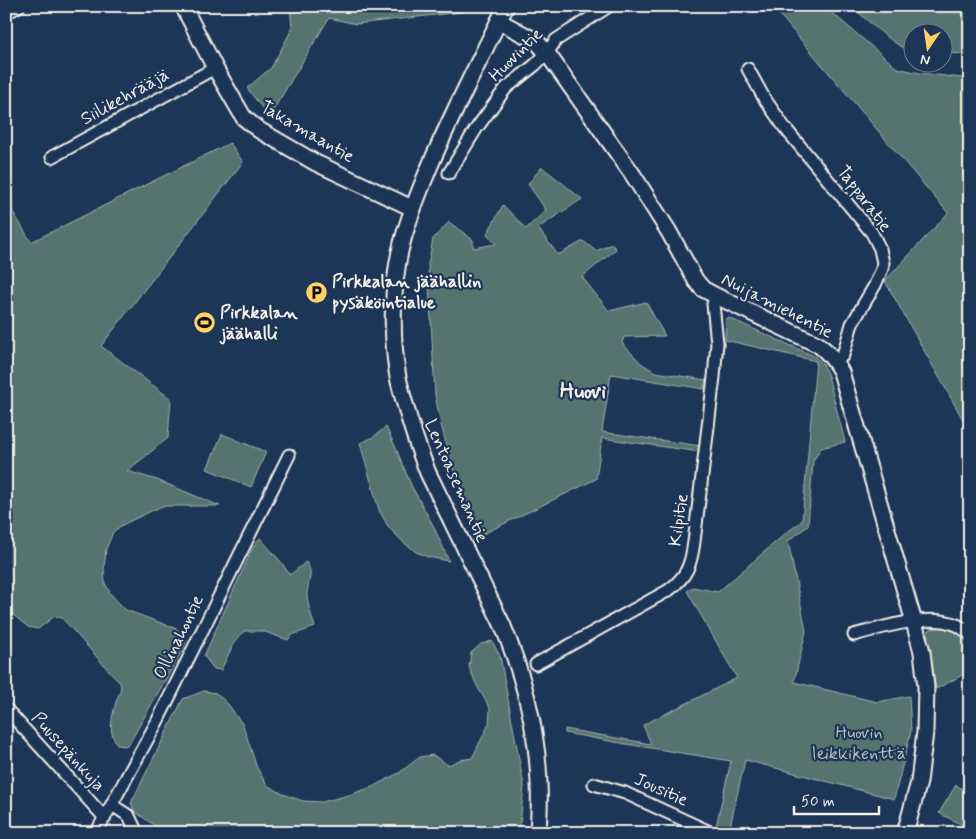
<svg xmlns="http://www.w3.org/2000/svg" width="976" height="839" font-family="Mynerve,sans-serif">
  <rect width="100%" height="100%" fill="#1d3557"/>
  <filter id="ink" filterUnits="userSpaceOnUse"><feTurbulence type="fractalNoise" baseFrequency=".02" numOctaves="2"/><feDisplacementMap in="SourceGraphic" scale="10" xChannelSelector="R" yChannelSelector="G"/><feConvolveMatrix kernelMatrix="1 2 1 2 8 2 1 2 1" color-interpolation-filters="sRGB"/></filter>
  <g filter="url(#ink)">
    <path fill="#577370" stroke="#a6b2ac" d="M290 6H467L462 12 356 24 329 18 269 117 247 88 271 68 292 29Z
      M772 6H824L897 68 920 73 970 79V432L885 281 948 213Z
      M851 6H970V54L944 53V32H914L913 51C898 50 864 17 851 6Z
      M230 143 243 162 101 346 171 399 168 438 127 471 157 480 220 506H162L122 525 113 532 106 549 104 568 105 583 110 593 117 601 126 610 177 629 186 640 184 647 129 744 124 746 118 745C107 733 112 717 116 702 118 695 122 690 120 683L62 618 55 616 38 629 28 627 6 609V200L31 242Z
      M542 167 582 199 538 228 558 255 583 241 596 251 612 244 616 249 582 277 609 311 646 302 665 336 624 337 622 343 641 363 655 372 706 380 704 389 611 374 602 432 701 446 700 452 602 438 596 479 483 534 456 479 441 425 435 395 428 264 433 239 449 222 473 240V248L496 244 487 234 503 205 526 229 546 210 528 184Z
      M729 318 814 356 823 364 828 376 845 442 821 448 813 461 808 526 788 541 806 631 794 682 877 702 909 696 911 731 894 799 745 760 729 831 716 826 731 761 626 744 565 733V729L651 744 643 725 737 678 687 591 693 587 718 592 786 533 802 521 816 361 725 340 726 319Z
      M386 427 395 446 411 485 433 525 449 561 428 557 416 552 403 542 389 528 379 510 360 443 372 438Z
      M222 434 266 452 251 487 207 469Z
      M260 538 281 562 290 575 306 562C315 574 307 582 307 596 308 607 312 617 315 627L292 635 288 640 262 631H244L234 643 221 670 214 669 204 656 253 547Z
      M941 627 959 632 970 641V646L962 653 970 663V671L936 689 927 639 928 632 929 630Z
      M492 641 500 656 524 786 519 833H165L134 811 131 803 183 699 204 691 216 693 228 704 243 725 257 768 267 785 283 794 303 801 322 802 349 795 372 787 399 773 420 757 433 755 448 765 460 760 472 758 489 724 490 708 477 686 469 667 471 653 481 644Z
      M956 785 970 794V829L939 813Z"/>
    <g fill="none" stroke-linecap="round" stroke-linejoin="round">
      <defs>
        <path id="street" d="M6 13 19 6
          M748 69 764 98 785 128 872 233 880 249 883 263 882 269 875 285 852 324 843 355 837 362
          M52 157 215 68
          M449 173 476 129 506 88 535 65 547 53 556 40 609 6
          M854 635C883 627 928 613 957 625 961 627 966 631 970 634
          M536 664 669 590C687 576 691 565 694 542L714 377 717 343 713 304 716 296
          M6 709 105 818
          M594 784 625 793 712 833
          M112 805 129 816 137 833
          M96 833 157 722 289 455"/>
        <path id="secondary" d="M183 6 215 68 244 118 259 130 316 163 412 208
          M506 6C480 60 452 113 429 168 419 192 409 217 402 243 392 282 391 331 397 371 398 380 401 389 403 397 410 423 418 448 428 473L502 624C523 674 537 729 539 783 540 800 539 816 538 833
          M499 21 536 41 547 53 633 175 669 232 696 281 703 289 716 296 819 345C829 353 835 360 841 372L914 622 922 652 924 669 926 687 925 732 919 782 905 833"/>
      </defs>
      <use href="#street" stroke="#f4f1e8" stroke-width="15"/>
      <use href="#secondary" stroke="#f4f1e8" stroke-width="19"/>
      <use href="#street" stroke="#1d3557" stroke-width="11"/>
      <use href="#secondary" stroke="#1d3557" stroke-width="15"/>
    </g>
  </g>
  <defs>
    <symbol id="parking-disc" viewBox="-11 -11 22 22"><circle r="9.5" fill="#ffd166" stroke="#1d3557"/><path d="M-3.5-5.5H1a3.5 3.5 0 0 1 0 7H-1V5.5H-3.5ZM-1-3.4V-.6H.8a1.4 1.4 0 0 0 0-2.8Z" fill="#111"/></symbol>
    <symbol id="stadium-disc" viewBox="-11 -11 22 22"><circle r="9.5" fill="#ffd166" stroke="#1d3557"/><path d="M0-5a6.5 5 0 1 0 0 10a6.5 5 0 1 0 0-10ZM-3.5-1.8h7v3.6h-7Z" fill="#111"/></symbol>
  </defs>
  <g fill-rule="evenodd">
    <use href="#parking-disc" x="304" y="280" width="25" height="25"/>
    <use href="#stadium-disc" x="192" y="310" width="25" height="25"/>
  </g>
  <g text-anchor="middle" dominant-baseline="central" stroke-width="4.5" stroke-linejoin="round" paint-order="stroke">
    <g font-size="18" fill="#f4f1e8" stroke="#1d3557">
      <text transform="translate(516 55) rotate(-45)">Huovintie</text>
      <text transform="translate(125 97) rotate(-29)">Siilikehrääjä</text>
      <text transform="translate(307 132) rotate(30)">Takamaantie</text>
      <text transform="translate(864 199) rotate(53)">Tapparatie</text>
      <text transform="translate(777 306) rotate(27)">Nuijamiehentie</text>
      <text transform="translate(456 481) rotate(66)">Lentoasemantie</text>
      <text transform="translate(679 520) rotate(-82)">Kilpitie</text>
      <text transform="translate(179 637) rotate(-64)">Ollinahontie</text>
      <text transform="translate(68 752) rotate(48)">Puusepänkuja</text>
      <text transform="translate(661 790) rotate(24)">Jousitie</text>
    </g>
    <g font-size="18" font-weight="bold" fill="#f4f1e8" stroke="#1d3557" text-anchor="start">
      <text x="332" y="282">Pirkkalan jäähallin<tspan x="332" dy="21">pysäköintialue</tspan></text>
      <text x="220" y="313">Pirkkalan<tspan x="220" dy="21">jäähalli</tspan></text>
    </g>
    <g font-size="18" fill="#b5bfb8" stroke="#1d3557">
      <text x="859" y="733">Huovin<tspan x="859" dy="21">leikkikenttä</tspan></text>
    </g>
    <g font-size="22" font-weight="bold" fill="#f4f1e8" stroke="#1d3557">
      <text x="583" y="392">Huovi</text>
    </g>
  </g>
  <rect width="976" height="839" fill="none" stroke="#1d3557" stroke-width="25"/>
  <rect x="12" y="12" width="951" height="814" fill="none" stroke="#f4f1e8" stroke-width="2" filter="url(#ink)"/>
  <g transform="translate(928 48) rotate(193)"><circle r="24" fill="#1d3557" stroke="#738091"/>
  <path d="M0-4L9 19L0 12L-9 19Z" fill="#ffd166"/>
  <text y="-8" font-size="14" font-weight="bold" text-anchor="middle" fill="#f4f1e8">N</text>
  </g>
  <path d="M794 806v8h85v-8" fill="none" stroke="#f4f1e8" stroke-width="2.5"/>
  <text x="801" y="806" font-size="15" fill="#f4f1e8" stroke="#1d3557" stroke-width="4" paint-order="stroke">50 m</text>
</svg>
